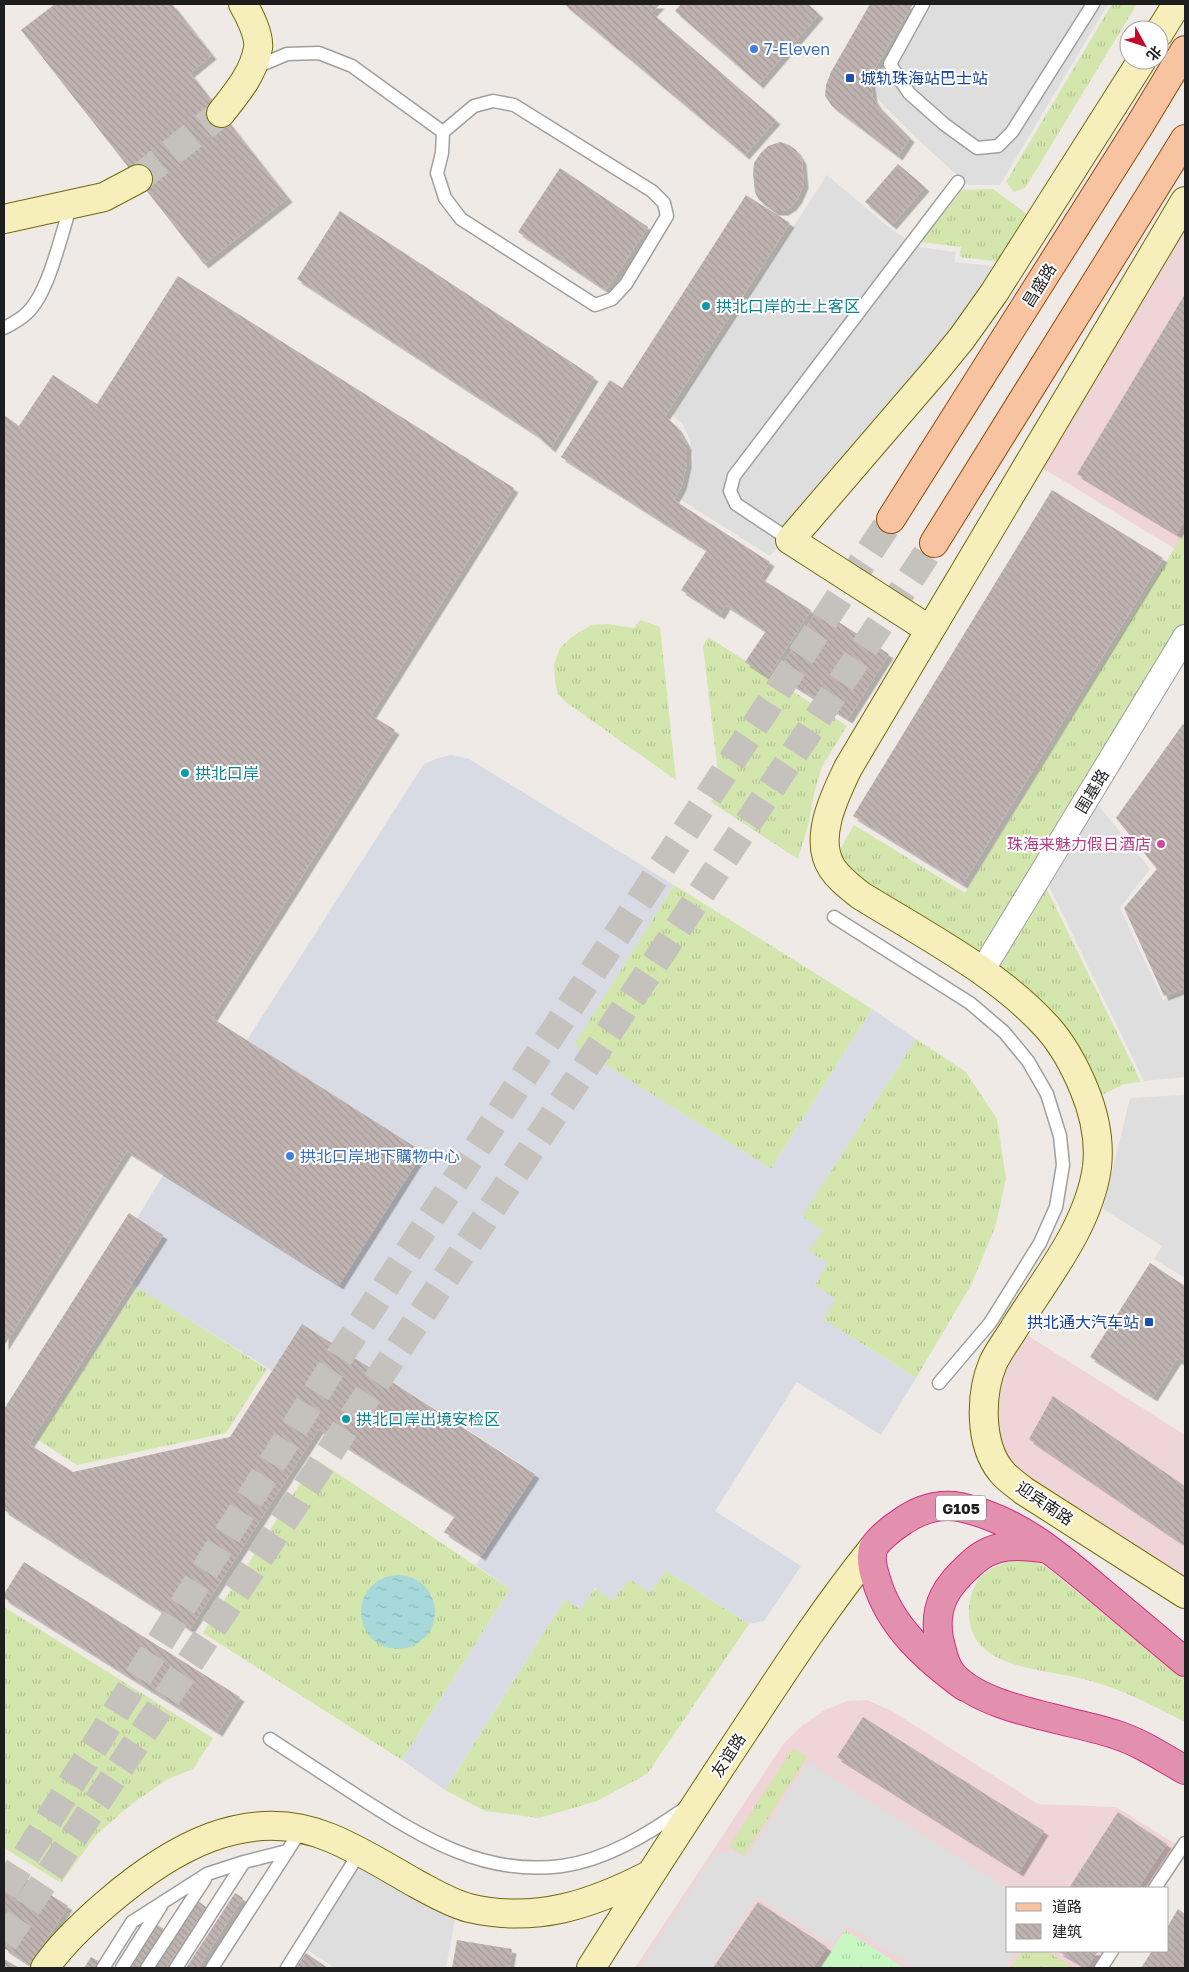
<svg xmlns="http://www.w3.org/2000/svg" width="1189" height="1972" font-family="'Golos Text','Noto Sans SC',sans-serif">
  <defs>
    <pattern id="grass-tufts" width="24" height="20" patternUnits="userSpaceOnUse" patternTransform="scale(1.25)"><rect width="24" height="20" fill="#d3e6ad"/><path d="M3 7l-1-3M5 7V3M7 7l1-3M15 17l-1-3M17 17v-4M19 17l1-3" fill="none" stroke="#b5c594"/></pattern>
    <pattern id="park-tufts" width="24" height="20" patternUnits="userSpaceOnUse" patternTransform="scale(1.25)"><rect width="24" height="20" fill="#c9f7c4"/><path d="M3 7l-1-3M5 7V3M7 7l1-3M15 17l-1-3M17 17v-4M19 17l1-3" fill="none" stroke="#acd3a8"/></pattern>
    <pattern id="water-ripples" width="26" height="14" patternUnits="userSpaceOnUse" patternTransform="scale(1.25)"><rect width="26" height="14" fill="#a7d8da"/><path d="M2 4q2-2 4 0t4 0M15 11q2-2 4 0t4 0" fill="none" stroke="#8fb9bb"/></pattern>
    <pattern id="building-back-hatch" width="6" height="6" patternUnits="userSpaceOnUse" patternTransform="scale(1.25)"><rect width="6" height="6" fill="#bfb4b1"/><path d="M-1 5l2 2M0 0l6 6M5-1l2 2" fill="none" stroke="#a49a98"/></pattern>
    <filter id="shadow"><feDropShadow dx="4.5" dy="4.5" stdDeviation="0" flood-color="#0004"/></filter>
  </defs>
  <rect width="100%" height="100%" fill="#efeae5"/>
  <path fill="#efd5d8" d="M1185 202V555L1031 461Z
    M1016 1328 1185 1435V1592L993 1456 995 1363Z
    M867 1700 892 1711 1038 1804 1116 1807 1179 1846 1151 1888H1008V1951H1109L1097 1968H635L784 1743 803 1725 825 1710 847 1701Z"/>
  <path fill="url(#grass-tufts)" d="M1112 4H1137L1025 188 1014 192 1006 182Z
    M993 189 1031 217 1004 262 960 257 961 247 921 242 962 190Z
    M1185 531V624L980 963 856 883 834 860 854 825 965 893Z
    M640 620 660 627 676 780 567 703 558 694 555 681 554 665 560 648 572 637 591 625 608 624 634 628Z
    M708 637 847 726 822 766 814 793 809 822 798 859 711 802 720 790 703 646Z
    M1043 881 1141 1082 1124 1084 1092 1100 987 970Z
    M674 885 872 1009 771 1169 573 1045Z
    M916 1039 966 1072 997 1119 1006 1179 995 1228 971 1285 916 1378 823 1319 801 1217Z
    M138 1287 267 1369 226 1433 77 1465 38 1440Z
    M316 1459 510 1589 402 1760 203 1633Z
    M1029 1560 1045 1566 1185 1679V1722C1154 1706 1122 1689 1087 1680 1049 1669 973 1671 969 1617 968 1604 971 1589 980 1578 993 1563 1011 1561 1029 1560Z
    M666 1571 749 1624 647 1774 597 1801 539 1818 485 1811 445 1790 565 1599 629 1579Z
    M4 1607 213 1738 193 1769 168 1779 133 1803 97 1834 61 1883 4 1848Z
    M793 1748 807 1757 744 1856 729 1846Z
    M1022 1951H1046L1074 1968H1010Z"/>
  <path fill="url(#park-tufts)" d="M845 1930 904 1968H820Z"/>
  <path fill="#dedede" d="M918 4H1108L1000 185H968L913 135 882 104 876 96V84L878 71Z
    M827 175 891 229 918 247 956 252 954 262 1003 267 954 339 770 556 680 499 687 482 693 457 690 439 683 425 672 414Z
    M1094 800 1150 869 1120 908 1163 1000 1185 992V1077L1144 1081 1046 880Z
    M1185 1095V1278L1154 1259 1162 1246 1103 1209 1130 1098Z
    M808 1762 1008 1889V1951H1015L1004 1968H916L846 1925 832 1945 757 1897 710 1968H640L714 1855 732 1850 746 1858Z
    M363 1860 455 1919 446 1968H335L306 1949Z"/>
  <path fill="#d9dbe4" d="M451 755 469 759 674 885 574 1045 771 1169 872 1009 916 1039 802 1216 823 1231 809 1251 828 1263 815 1285 836 1299 823 1319 916 1378 881 1435 797 1382 715 1511 801 1566 764 1621 749 1624 666 1571 650 1593 629 1579 613 1601 595 1588 581 1610 565 1599 445 1790 402 1760 510 1589 476 1565 535 1473 302 1324 272 1371 132 1284 163 1236 137 1218 164 1174 338 1285 423 1153 247 1040 424 764 438 758Z"/>
  <path fill="url(#water-ripples)" d="M361 1612a37 37 0 1 1 74 0a37 37 0 1 1-74 0Z"/>
  <path fill="url(#building-back-hatch)" filter="url(#shadow)" d="M55 4H172L212 55 190 73 288 198 204 264 21 30Z
    M564 4H660L652 13 776 120 745 155Z
    M681 4H808L819 14 759 84 675 11Z
    M870 4H913L874 70 871 84 873 98 878 106 910 138 898 156 832 106 825 96 826 85 831 72Z
    M780 142 789 145 796 150 802 160 804 184 798 198 792 206 784 211H774L759 200 755 192 753 173 754 163 760 154 768 146Z
    M898 164 925 187 892 225 865 202Z
    M560 168 648 227 606 290 518 232Z
    M746 195 790 223 665 416 677 427 687 445V463L682 485 674 500 770 562 760 578 811 610 768 677 745 662 766 631 726 605 720 615 681 590 707 550 561 457 610 380 622 388Z
    M340 211 594 377 551 448 534 433 297 279Z
    M178 276 514 488 371 715 395 730 212 1018 423 1152 339 1285 127 1151 4 1346V415L19 426 53 375 97 404Z
    M1185 294V520L1177 534 1077 474Z
    M1052 490 1163 558 963 884 853 816Z
    M818 609 889 654 848 719 776 674Z
    M1183 724 1185 726V988L1164 996 1124 908 1157 869 1116 818Z
    M129 1213 163 1235 29 1444 73 1472 230 1437 302 1324 535 1474 481 1556 444 1532 455 1516 319 1429 190 1629 4 1510V1409Z
    M1150 1263 1185 1286V1364L1177 1359 1153 1397 1090 1357Z
    M1053 1396 1185 1486V1545L1029 1439Z
    M24 1562 240 1697 218 1732 4 1598V1594Z
    M863 1717 1044 1831 1019 1872 837 1757Z
    M1118 1812 1167 1844 1138 1888H1069Z
    M4 1865 68 1906 30 1965 4 1948Z
    M235 1893 243 1898 198 1968H186Z
    M198 1901 206 1907 166 1968H155Z
    M758 1902 827 1947 813 1968H713Z
    M1178 1909 1185 1914V1968H1141L1152 1951H1168V1926Z
    M155 1924 164 1929 139 1968H126Z
    M457 1940 512 1949 509 1968H452Z
    M1058 1951H1098L1087 1968Z
    M306 1953 328 1968H296Z
    M91 1957 100 1962 96 1968H84Z
    M4 1959 19 1968H4Z"/>
  <g fill="none" stroke-linecap="round" stroke-linejoin="round">
    <path stroke="#c5c1bd" stroke-width="28" stroke-dasharray="28 14" stroke-linecap="butt" d="M138 179 221 113"/>
    <path stroke="#c5c1bd" stroke-width="28" stroke-dasharray="28 14" stroke-linecap="butt" d="M4 1891 328 1374 891 519
      M4 1942 934 543"/>
    <defs>
      <path id="lane" d="M923 4 890 64 909 93 944 124 977 148 998 146 1012 132 1093 4
        M254 68 287 54 319 53 352 66 443 132
        M493 101 514 105 652 191 664 203 667 216 626 284 612 299 595 305 461 219 445 198 437 173 442 153 443 132 474 106Z
        M4 328C12 324 20 320 27 313 49 293 61 234 71 205
        M790 540 736 504 730 491 734 476 958 182
        M834 917 970 1003 1004 1032 1028 1061 1047 1094 1060 1136 1063 1165 1056 1207 1040 1243 990 1323 939 1383
        M270 1739C301 1759 331 1779 362 1799 425 1839 484 1876 562 1866 606 1860 648 1834 684 1809
        M1155 1888 1185 1843
        M103 1968 132 1922 207 1874 244 1862 287 1851
        M122 1968 161 1906
        M147 1968 205 1879
        M176 1968 244 1862
        M212 1968 301 1830
        M287 1968 360 1852
        M1101 1968 1112 1951"/>
      <path id="street" d="M982 971 1185 637"/>
      <path id="secondary" d="M1159 33 1177 4
        M221 113C236 94 254 73 258 48 260 36 249 14 243 4
        M1185 201 848 768C835 795 813 839 832 868 839 879 850 887 860 895 923 934 999 973 1048 1028 1064 1046 1075 1067 1084 1089 1094 1113 1100 1140 1097 1167 1089 1226 1046 1278 1015 1327 1008 1339 999 1350 993 1363 980 1394 979 1444 1001 1471 1007 1479 1017 1485 1024 1491L1185 1594
        M4 219 104 197 138 179
        M930 630 790 540 936 370 962 338 994 293 1142 60
        M45 1968C61 1944 85 1922 107 1903 170 1849 247 1803 331 1838 360 1850 387 1867 415 1883 432 1892 450 1903 469 1908 536 1924 593 1904 651 1874
        M591 1968C642 1887 694 1807 747 1727 787 1666 827 1605 873 1548"/>
      <path id="primary" d="M891 519 1141 123 1185 50
        M934 543 1185 139"/>
      <path id="highway" d="M1047 1549C1019 1544 993 1543 972 1563 947 1585 933 1605 939 1639 942 1650 944 1665 952 1674 982 1710 1069 1719 1114 1734 1140 1742 1162 1757 1185 1770
        M965 1687C927 1659 889 1626 876 1579 873 1570 870 1559 873 1549 876 1541 892 1528 900 1523 918 1510 938 1503 960 1507 1019 1520 1059 1556 1104 1594 1131 1617 1158 1639 1185 1662"/>
    </defs>
    <use href="#lane" stroke="#9f9f9f" stroke-width="15"/>
    <use href="#street" stroke="#9f9f9f" stroke-width="26"/>
    <use href="#secondary" stroke="#70690a" stroke-width="30"/>
    <use href="#primary" stroke="#914b07" stroke-width="30"/>
    <use href="#highway" stroke="#d22d82" stroke-width="30"/>
    <use href="#lane" stroke="#fff" stroke-width="12"/>
    <use href="#street" stroke="#fff" stroke-width="24"/>
    <use href="#secondary" stroke="#f6efbb" stroke-width="28"/>
    <use href="#primary" stroke="#f7c3a1" stroke-width="28"/>
    <use href="#highway" stroke="#e290ae" stroke-width="28"/>
  </g>
  <g fill="#3f7fe0" stroke="#fff" stroke-width="2">
    <circle cx="754" cy="49" r="5"/>
    <circle cx="290" cy="1156" r="5"/>
  </g>
  <g fill="#1a4fb4" stroke="#fff" stroke-width="2">
    <rect x="845" y="73" width="10" height="10" rx="2.5"/>
    <rect x="1144" y="1317" width="10" height="10" rx="2.5"/>
  </g>
  <g fill="#0f9aa8" stroke="#fff" stroke-width="2">
    <circle cx="706" cy="306" r="5"/>
    <circle cx="185" cy="773" r="5"/>
    <circle cx="346" cy="1419" r="5"/>
  </g>
  <circle fill="#d1479c" stroke="#fff" stroke-width="2" cx="1161" cy="844" r="5"/>
  <g text-anchor="middle" dominant-baseline="central" stroke-width="4" stroke-linejoin="round" paint-order="stroke">
    <rect fill="#fff" stroke="#626262" stroke-width="1" x="936" y="1495.5" width="50" height="25" rx="4"/>
    <g font-size="15" font-weight="bold" fill="#1e1e1e">
      <text x="961" y="1508">G105</text>
    </g>
    <g font-size="16" fill="#366cbe" stroke="#fff" text-anchor="start">
      <text x="764" y="49">7-Eleven</text>
      <text x="300" y="1156">拱北口岸地下購物中心</text>
    </g>
    <g font-size="16" fill="#164399" stroke="#fff" text-anchor="start">
      <text x="860" y="78">城轨珠海站巴士站</text>
      <text x="1139" y="1322" text-anchor="end">拱北通大汽车站</text>
    </g>
    <g font-size="16" fill="#1e1e1e" stroke="#fff">
      <text transform="translate(1039 285) rotate(-58)">昌盛路</text>
      <text transform="translate(1092 791) rotate(-59)">围基路</text>
      <text transform="translate(1045 1503) rotate(34)">迎宾南路</text>
      <text transform="translate(728 1755) rotate(-57)">友谊路</text>
    </g>
    <g font-size="16" fill="#0d838f" stroke="#fff" text-anchor="start">
      <text x="716" y="306">拱北口岸的士上客区</text>
      <text x="195" y="773">拱北口岸</text>
      <text x="356" y="1419">拱北口岸出境安检区</text>
    </g>
    <g font-size="16" fill="#b23c85" stroke="#fff" text-anchor="end">
      <text x="1151" y="844">珠海来魅力假日酒店</text>
    </g>
  </g>
  <rect width="1189" height="1972" fill="none" stroke="#1e1e1e" stroke-width="10"/>
  <rect x="1006" y="1887" width="162" height="65" fill="#ffffff" stroke="#a5a5a5"/>
  <rect x="1016" y="1903" width="25" height="8" fill="#f7c3a1" stroke="#a5a5a5"/>
  <text x="1052" y="1912" font-size="15" fill="#1e1e1e">道路</text>
  <rect x="1016" y="1924" width="25" height="15" fill="url(#building-back-hatch)" stroke="#a5a5a5"/>
  <text x="1052" y="1937" font-size="15" fill="#1e1e1e">建筑</text>
  <g transform="translate(1144 45) rotate(130)"><circle r="24" fill="#ffffff" stroke="#a5a5a5"/>
  <path d="M0-4L9 19L0 12L-9 19Z" fill="#c30a2b"/>
  <text y="-8" font-size="14" font-weight="bold" text-anchor="middle" fill="#1e1e1e">北</text>
  </g>
</svg>
